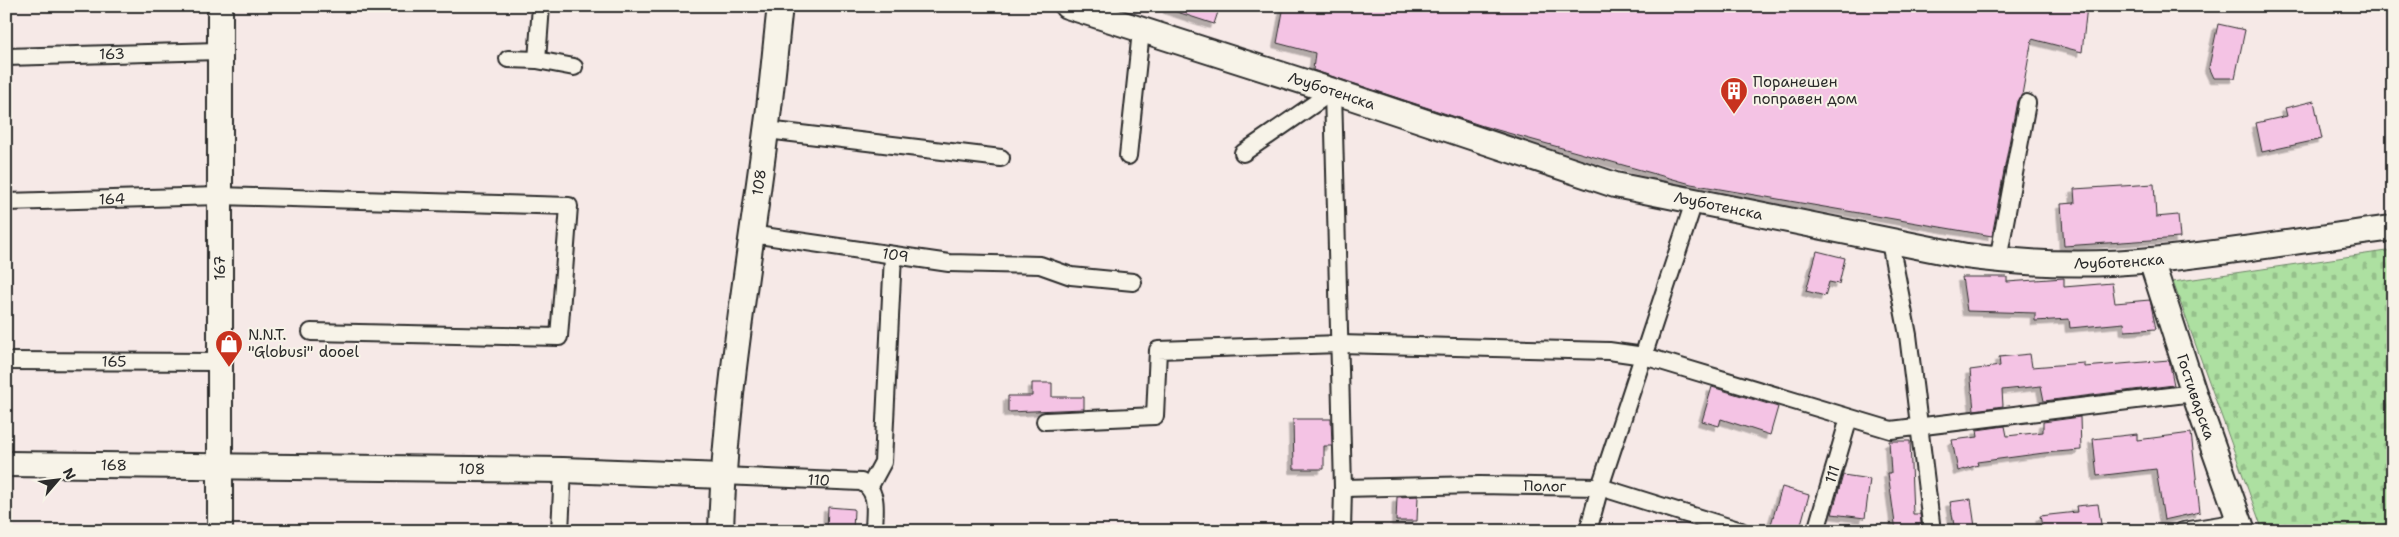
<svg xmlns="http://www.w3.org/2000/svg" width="2399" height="537" font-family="'Shantell Sans',sans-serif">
  <defs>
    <pattern id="cemetery-stones" width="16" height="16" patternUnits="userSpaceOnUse" patternTransform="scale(1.25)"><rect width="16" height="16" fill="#ade0a1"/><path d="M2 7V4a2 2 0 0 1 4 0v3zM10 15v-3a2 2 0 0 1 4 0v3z" fill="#95c08b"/></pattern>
    <filter id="shadow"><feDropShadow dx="-4.5" dy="4.5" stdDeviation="0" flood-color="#0004"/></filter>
  </defs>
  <rect width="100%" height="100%" fill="#f6e9e7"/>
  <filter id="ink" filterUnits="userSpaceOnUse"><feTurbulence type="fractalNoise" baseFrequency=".02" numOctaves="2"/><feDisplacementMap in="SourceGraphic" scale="10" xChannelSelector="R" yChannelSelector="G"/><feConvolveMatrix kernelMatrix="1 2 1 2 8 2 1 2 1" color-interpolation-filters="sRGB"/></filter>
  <g filter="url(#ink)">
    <path fill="url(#cemetery-stones)" stroke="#6c8666" d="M2393 250V531H2263L2173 282Z"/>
    <path fill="#f4c3e4" stroke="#2b2b2b" filter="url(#shadow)" d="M1168 6H1220L1214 24 1168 9Z
      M1284 6H2087L2082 52 2032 39 2022 95 2017 101 1992 236 1691 184 1483 126 1313 70 1315 53 1277 43Z
      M2218 24 2245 30 2235 78H2214L2209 67Z
      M2314 101 2322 139 2262 152 2256 123 2287 116 2285 108Z
      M2154 184 2156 217 2178 215 2180 238 2064 246 2061 204 2075 203 2074 189Z
      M1817 251 1845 258 1839 284 1829 282 1825 296 1806 291Z
      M1962 277H2007V282L2064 278V287L2112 283 2115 303 2150 300 2156 329 2125 331 2124 323 2070 328 2069 319 2035 321V313L1967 311Z
      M2030 354 2032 367 2084 363V367L2169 360 2174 385 2044 401 2041 386 2002 390 2003 406 1974 410 1970 370 2000 366 1999 357Z
      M1032 383H1052V397H1084V409L1008 412V396H1032Z
      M1712 387 1778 407 1770 435 1721 419 1719 426 1702 421Z
      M2080 417 2081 450 2044 453 1977 462 1978 465 1958 471 1952 440 1978 437 1977 430 2005 426 2007 436 2043 432V422Z
      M1293 419H1331L1332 446H1324V469H1294Z
      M2191 433 2200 512 2164 520 2156 469 2097 476 2093 439 2137 434V440Z
      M1889 441H1910L1913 514H1920L1922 531H1896L1888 473H1891Z
      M1843 475 1870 479 1865 518 1832 514Z
      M1782 487 1809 495 1799 531H1769Z
      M1418 496 1417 521H1396L1397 497Z
      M1971 499 1975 527 1955 531 1950 502Z
      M2098 504 2102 531H2043L2040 516 2077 512 2076 506Z
      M828 507 854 509 853 531H827Z"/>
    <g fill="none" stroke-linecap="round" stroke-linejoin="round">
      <defs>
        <g id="street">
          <path id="s1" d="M6 57 218 51"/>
          <path d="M508 59 537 60 574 67"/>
          <path d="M537 60 541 6"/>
          <path d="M1333 91 1343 488 1342 531"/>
          <path d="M767 130 1001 158"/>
          <path d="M1243 153 1333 91"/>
          <path d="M1128 156 1141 31"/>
          <path id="s2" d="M6 202 219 196 569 206 559 337 311 332"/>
          <path id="s3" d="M751 234 949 263 1040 265 1071 276 1133 282"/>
          <path d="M1890 242 1908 335 1932 531"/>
          <path d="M1998 260 2027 103"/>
          <path id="s4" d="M6 361 221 362"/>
          <path d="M1045 421 1155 416 1158 350 1340 344 1609 351 1644 356 1891 430 2194 393"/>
          <path id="s5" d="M723 476 861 482C880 491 874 512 874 531"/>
          <path d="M870 486 883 462 893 255"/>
          <path id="s6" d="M1343 488 1479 485 1600 487 1741 531"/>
          <path d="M560 531 563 470"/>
          <path d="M1588 531 1600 487 1694 202"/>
          <path id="s7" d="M1816 531 1849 418"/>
          <path d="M2183 531 2239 522"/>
        </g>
        <g id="secondary">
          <path d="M220 6V531"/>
          <path id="s8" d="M1067 6 1333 91 1615 185 1966 256C2026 264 2091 266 2152 260 2232 253 2313 238 2393 228"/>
          <path id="s9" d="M2151 260 2194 393 2243 531"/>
          <path id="s10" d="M6 464 563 470 723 476"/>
          <path id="s11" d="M721 531C725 396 749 264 766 131 772 90 775 48 780 6"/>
        </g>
      </defs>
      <use href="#street" stroke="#2b2b2b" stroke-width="20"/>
      <use href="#secondary" stroke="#2b2b2b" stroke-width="28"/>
      <use href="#street" stroke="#f7f3e8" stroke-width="16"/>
      <use href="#secondary" stroke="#f7f3e8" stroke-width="24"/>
    </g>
  </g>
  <defs>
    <symbol id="building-pin" viewBox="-11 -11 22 30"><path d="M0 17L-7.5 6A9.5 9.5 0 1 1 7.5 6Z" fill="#c8321e" stroke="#f7f3e8"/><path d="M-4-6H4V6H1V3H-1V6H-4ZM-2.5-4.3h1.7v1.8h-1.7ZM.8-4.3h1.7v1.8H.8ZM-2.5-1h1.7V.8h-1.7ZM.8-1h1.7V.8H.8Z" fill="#fff"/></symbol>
    <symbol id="shop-pin" viewBox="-11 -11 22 30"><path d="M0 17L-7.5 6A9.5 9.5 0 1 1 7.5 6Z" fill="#c8321e" stroke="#f7f3e8"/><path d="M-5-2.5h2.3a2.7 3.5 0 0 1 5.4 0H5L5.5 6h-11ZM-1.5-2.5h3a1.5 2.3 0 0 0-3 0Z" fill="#fff"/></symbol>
  </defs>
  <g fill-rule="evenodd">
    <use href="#building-pin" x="1718" y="75" width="32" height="43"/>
    <use href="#shop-pin" x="213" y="328" width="32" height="43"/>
  </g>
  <g text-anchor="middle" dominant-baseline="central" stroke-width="4" stroke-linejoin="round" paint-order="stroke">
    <g font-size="15" fill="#2b2b2b" stroke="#f7f3e8">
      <text stroke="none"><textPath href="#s1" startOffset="106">163</textPath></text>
      <text stroke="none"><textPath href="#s8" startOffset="278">Љуботенска</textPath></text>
      <text stroke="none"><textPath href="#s11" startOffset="351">108</textPath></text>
      <text stroke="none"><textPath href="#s2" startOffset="106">164</textPath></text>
      <text stroke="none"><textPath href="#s8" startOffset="682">Љуботенска</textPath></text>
      <text stroke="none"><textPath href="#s3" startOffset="146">109</textPath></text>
      <text stroke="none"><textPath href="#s8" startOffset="1088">Љуботенска</textPath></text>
      <text transform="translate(220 268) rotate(-90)">167</text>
      <text stroke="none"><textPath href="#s4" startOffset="108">165</textPath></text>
      <text stroke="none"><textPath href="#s9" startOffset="144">Гостиварска</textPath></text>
      <text stroke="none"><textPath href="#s10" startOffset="108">168</textPath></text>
      <text stroke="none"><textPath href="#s10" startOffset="466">108</textPath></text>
      <text stroke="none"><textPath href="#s7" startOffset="59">111</textPath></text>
      <text stroke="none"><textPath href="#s5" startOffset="96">110</textPath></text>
      <text stroke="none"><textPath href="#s6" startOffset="202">Полог</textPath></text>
    </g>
    <g font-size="15" fill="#2b2b2b" stroke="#f7f3e8" text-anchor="start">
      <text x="1753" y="82">Поранешен<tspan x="1753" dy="17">поправен дом</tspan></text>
      <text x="248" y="335">N.N.T.<tspan x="248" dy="17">"Globusi" dooel</tspan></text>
    </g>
  </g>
  <rect width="2399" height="537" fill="none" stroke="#f7f3e8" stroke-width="25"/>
  <rect x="12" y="12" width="2374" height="512" fill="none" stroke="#2b2b2b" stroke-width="2" filter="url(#ink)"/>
  <g transform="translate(58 480) rotate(62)" stroke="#f7f3e8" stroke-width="4" paint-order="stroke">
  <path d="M0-4L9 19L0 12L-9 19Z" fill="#2b2b2b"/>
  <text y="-8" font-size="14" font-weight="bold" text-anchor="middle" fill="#2b2b2b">N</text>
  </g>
</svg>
